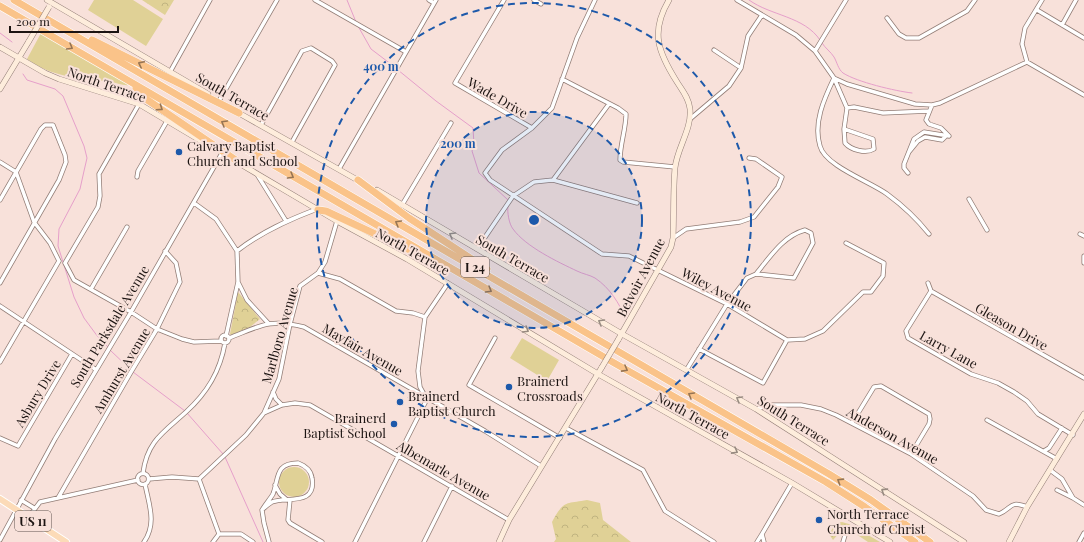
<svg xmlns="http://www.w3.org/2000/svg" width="1084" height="542" font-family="'Playfair Display',serif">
  <defs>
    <pattern id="forest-crowns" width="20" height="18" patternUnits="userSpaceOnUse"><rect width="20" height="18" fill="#e0d196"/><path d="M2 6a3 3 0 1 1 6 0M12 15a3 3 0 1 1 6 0" fill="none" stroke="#c0b380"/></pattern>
  </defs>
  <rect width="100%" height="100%" fill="#f8e1da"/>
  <path fill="#e0d196" d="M94 0H133L163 19 146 46 88 10Z
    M41 33 129 85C124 86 117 83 111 82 82 78 52 78 27 59Z
    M522 338 559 360 547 381 510 358Z
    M279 482a15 15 0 1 1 30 0a15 15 0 1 1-30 0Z"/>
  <path fill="url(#forest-crowns)" d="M142 0H174L165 15Z
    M238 292 260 319 250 327 231 335 230 334Z
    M587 500 600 503 603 520 631 542H554L556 539 552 522C564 500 565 504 587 500Z
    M842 522 849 524 880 542H868L850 530 841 531 833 540 829 534 836 523Z"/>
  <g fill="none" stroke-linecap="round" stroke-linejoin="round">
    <path stroke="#e69fca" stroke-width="1" d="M347 0 356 22
      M749 0C771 16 804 16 820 40
      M358 26 371 49 396 68
      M0 33 12 42
      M822 43C825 48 831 52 834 57 837 62 838 69 843 73 857 82 895 91 912 93
      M398 70 436 101 473 128 474 145 472 151 479 173 508 200
      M23 74 27 80 55 89 63 96 84 146 87 158 84 171 80 189 59 229 58 246 74 297 84 318 98 337 108 347
      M508 206C507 212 509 224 513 229 526 247 558 262 577 271 583 274 590 275 595 278 610 288 619 303 626 319
      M110 350 131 370
      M133 372 185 411
      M187 413 223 454
      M225 457 263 542"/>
    <defs>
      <path id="street" d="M315 0 406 52
        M429 0 434 3
        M504 0 455 83 532 128
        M534 0 541 4
        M595 0 577 38 552 108 532 128 502 150 485 173 490 180 602 254 629 256 727 304 787 340 805 339 823 331 863 292H871L883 276 884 263 846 243
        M737 0 796 35 815 51 834 78 847 84 915 104 932 105 940 103 1027 62 1084 95
        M1037 10 1084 38
        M887 18 899 34 906 38H919L967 11 975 0
        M1062 25 1076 0
        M714 50 741 68
        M815 51 846 0
        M1027 62 1022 44 1025 28 1042 0
        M170 72 210 0
        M834 78C824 99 813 123 820 146 825 166 871 182 887 194 902 205 917 219 929 234
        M834 78 847 108
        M562 79 618 108 626 114C626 129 620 144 620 160L623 162 675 167
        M219 101 277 0
        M932 105 926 120 929 124 941 128 949 136
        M690 119 729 86 741 68 748 36 762 15
        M261 125 302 51 311 48 332 61 335 65 292 142
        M844 129 847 108 854 107 883 113 929 111
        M844 129 873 139 874 149C866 154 851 150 845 143Z
        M909 152 918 141 925 137 942 140 946 136
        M0 162 16 172 34 222 50 243 59 261
        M339 169 436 0
        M908 173 904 168V164L914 139 924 132 949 136
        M258 176 286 221
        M137 177 138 171 167 121
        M553 180 637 203
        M969 199 987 230
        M0 200 41 129 45 125H53L65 155 66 162 59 180 0 283
        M194 203 216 219 237 251
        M402 205 451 123
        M805 230 811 233 813 243 794 278 756 274C770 257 783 236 805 230Z
        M1080 234 1084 236
        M673 238 686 229 740 222 754 217 778 187 782 177 756 159 749 158
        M477 249 513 196 534 182 553 180 609 104
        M1084 256V263
        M65 263 74 280 131 312 157 329 182 339 194 342 221 341
        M65 263 98 207 100 196 99 174 139 104
        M318 273 340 279 396 311 413 313 425 317
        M238 282 247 300 268 323
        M928 283 931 291 906 331 908 338 971 374 998 383 1014 392 1027 401 1038 414 1073 435
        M91 289 127 227
        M931 291 1084 378
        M0 306 95 369
        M221 339a4 4 0 1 1 8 0a4 4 0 1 1-8 0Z
        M226 336 238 282 237 251C261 232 288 220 317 209
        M229 338C260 326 270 318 304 327L485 431 541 466
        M495 338 469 385 560 438
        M699 349 763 383 787 340
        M0 362 59 261
        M687 369 727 304 747 278 756 274
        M273 392 276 399 282 405
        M425 396 420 387 418 371 425 317 448 283
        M756 409 772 405H801L821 409 836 415 911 454 973 496 986 510 999 514C1013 508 1009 500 1027 507
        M264 413 279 379 290 324 300 286 318 273 325 262 337 221
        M987 420 1057 459
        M852 423 874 387 881 386 929 414 930 419 929 424 911 454
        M566 428 643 470 665 511 714 542
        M0 438 18 446 72 354
        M1044 451 1049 448 1062 428
        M298 463C306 466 311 470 312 478 317 507 285 496 272 502 269 504 265 507 262 510 265 505 270 499 273 494 279 478 275 463 298 463Z
        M1050 470 1062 479 1073 498 1084 505
        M143 473C147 441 164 432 186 412 207 393 220 372 225 343
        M137.5 479a5.5 5.5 0 1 1 11 0a5.5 5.5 0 1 1-11 0Z
        M149 479 172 477 199 479
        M199 479 246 435 264 413 282 405 295 403 310 405 509 520
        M199 479 219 534 213 542
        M275 485 280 494 287 500
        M1057 490 1073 498
        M58 498 131 372 157 329 180 282 176 263 165 251
        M21 500 34 508
        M290 500 288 520 290 523 322 542
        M262 510 264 523 269 542
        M28 518 40 502 138 480
        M219 534H241L253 542
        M0 540 55 439 131 312 222 153
        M144 542C157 523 149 505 145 484
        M355 542 427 399
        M424 542 452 486
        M757 542 762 534
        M764 542 762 534 792 483
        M843 542 845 535
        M1079 542 1084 533"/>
      <path id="secondary" d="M47 0 208 94
        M0 47 45 73 59 79 139 104 208 145
        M0 89 29 41
        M237 112 361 182
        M237 162 337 221 407 259 598 374 792 483 890 542
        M377 190 622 334 756 409 964 542
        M618 340 671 247 673 238C674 215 673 190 675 168 677 148 692 129 690 109 689 98 682 90 677 82 658 52 650 32 669 0
        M499 542 509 520 602 367
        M1009 542 1027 507 1084 414"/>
      <path id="primary" d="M0 499 66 542"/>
      <path id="highway" d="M14 0 829 474 871 500 930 542
        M0 6 616 364 826 482 865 507 915 542
        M92 40 239 113
        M136 88 146 99 240 163
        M358 180 409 218 487 269
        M318 210 326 211 418 254"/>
    </defs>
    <use href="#street" stroke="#927d76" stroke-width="5"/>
    <use href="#secondary" stroke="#927d76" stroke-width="6"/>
    <use href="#primary" stroke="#fff" stroke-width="8"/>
    <use href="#highway" stroke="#fff" stroke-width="8"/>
    <use href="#street" stroke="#fff" stroke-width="3.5"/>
    <use href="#secondary" stroke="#feeddc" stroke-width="5"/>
    <use href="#primary" stroke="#fcdbb8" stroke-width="6"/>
    <use href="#highway" stroke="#fac389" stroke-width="7"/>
    <defs>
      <path id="secondary-bridge" d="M29 41 49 7
        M602 367 618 340"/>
    </defs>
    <use href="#secondary-bridge" stroke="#927d76" stroke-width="6" stroke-linecap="butt"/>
    <use href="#secondary-bridge" stroke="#feeddc" stroke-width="5"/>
  </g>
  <defs><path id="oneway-chevron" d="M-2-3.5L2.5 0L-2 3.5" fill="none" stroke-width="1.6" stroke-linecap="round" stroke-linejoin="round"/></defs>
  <g stroke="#967453">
    <use href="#oneway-chevron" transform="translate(70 47) rotate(30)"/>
    <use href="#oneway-chevron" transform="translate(141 64) rotate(-153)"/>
    <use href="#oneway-chevron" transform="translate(160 108) rotate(34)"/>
    <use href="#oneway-chevron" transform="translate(224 123) rotate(-150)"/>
    <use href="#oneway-chevron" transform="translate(291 176) rotate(30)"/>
    <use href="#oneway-chevron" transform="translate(398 223) rotate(-150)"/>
    <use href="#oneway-chevron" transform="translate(489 290) rotate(30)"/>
    <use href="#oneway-chevron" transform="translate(625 369) rotate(29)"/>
    <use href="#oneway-chevron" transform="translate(691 395) rotate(-150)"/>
    <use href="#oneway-chevron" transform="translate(840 481) rotate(-148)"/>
  </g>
  <g stroke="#988b81">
    <use href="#oneway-chevron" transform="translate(452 235) rotate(-150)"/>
    <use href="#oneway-chevron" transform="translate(601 322) rotate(-150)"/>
    <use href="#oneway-chevron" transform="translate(526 330) rotate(31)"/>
    <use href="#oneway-chevron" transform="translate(739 399) rotate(-150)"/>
    <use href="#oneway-chevron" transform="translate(735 451) rotate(29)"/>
    <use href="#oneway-chevron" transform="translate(884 491) rotate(-147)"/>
  </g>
  <circle cx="534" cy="220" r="108" fill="#1d59aa" fill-opacity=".12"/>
  <g fill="none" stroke="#1d59aa" stroke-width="2" stroke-dasharray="7 5">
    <circle cx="534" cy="220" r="108"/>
    <circle cx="534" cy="220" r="217"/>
  </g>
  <g fill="#1d59aa" stroke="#f8e1da" stroke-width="1.5">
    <circle cx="179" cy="152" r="4"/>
    <circle cx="509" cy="387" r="4"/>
    <circle cx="400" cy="402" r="4"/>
    <circle cx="394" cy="424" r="4"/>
    <circle cx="819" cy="520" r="4"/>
  </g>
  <g text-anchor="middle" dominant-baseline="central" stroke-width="4" stroke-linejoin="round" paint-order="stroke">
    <g fill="#f8e1da" stroke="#5e524e" stroke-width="1">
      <rect x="461" y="257" width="28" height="20" rx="3"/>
      <rect x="15" y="511" width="36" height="20" rx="3"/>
    </g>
    <g font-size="12" font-weight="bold" fill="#1c1412">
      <text x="475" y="267">I 24</text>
      <text x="33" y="521">US 11</text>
    </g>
    <g font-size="13" fill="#1c1412" stroke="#f8e1da">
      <text transform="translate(107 84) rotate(19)">North Terrace</text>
      <text transform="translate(233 96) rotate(30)">South Terrace</text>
      <text transform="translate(498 97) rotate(30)">Wade Drive</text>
      <text transform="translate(413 251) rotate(29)">North Terrace</text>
      <text transform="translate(513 258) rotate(30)">South Terrace</text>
      <text transform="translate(640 277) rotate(-62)">Belvoir Avenue</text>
      <text transform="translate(717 289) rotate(28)">Wiley Avenue</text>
      <text transform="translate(109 326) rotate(-59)">South Parksdale Avenue</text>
      <text transform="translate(1012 326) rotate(30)">Gleason Drive</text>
      <text transform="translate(279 335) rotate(-74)">Marlboro Avenue</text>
      <text transform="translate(363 349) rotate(30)">Mayfair Avenue</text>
      <text transform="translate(949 349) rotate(29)">Larry Lane</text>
      <text transform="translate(121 370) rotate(-59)">Amhurst Avenue</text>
      <text transform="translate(37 393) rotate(-59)">Asbury Drive</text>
      <text transform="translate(693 415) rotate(29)">North Terrace</text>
      <text transform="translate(794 420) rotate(32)">South Terrace</text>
      <text transform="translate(893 435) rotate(29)">Anderson Avenue</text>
      <text transform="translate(444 470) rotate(30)">Albemarle Avenue</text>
    </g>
    <g font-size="13" fill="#1c1412" stroke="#f8e1da" text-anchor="start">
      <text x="187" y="145">Calvary Baptist<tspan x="187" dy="15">Church and School</tspan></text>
      <text x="517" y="380">Brainerd<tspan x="517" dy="15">Crossroads</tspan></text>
      <text x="408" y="395">Brainerd<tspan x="408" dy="15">Baptist Church</tspan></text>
      <text x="386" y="417" text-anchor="end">Brainerd<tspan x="386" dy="15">Baptist School</tspan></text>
      <text x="827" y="513">North Terrace<tspan x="827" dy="15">Church of Christ</tspan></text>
    </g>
  </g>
  <circle cx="534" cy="220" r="6" fill="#1d59aa" stroke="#f8e1da" stroke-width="2"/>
  <g font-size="12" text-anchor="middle" font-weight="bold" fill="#1d59aa" stroke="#f8e1da" stroke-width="4" stroke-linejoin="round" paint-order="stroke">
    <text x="381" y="71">400 m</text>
    <text x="458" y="148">200 m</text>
  </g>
  <path d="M10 26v6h108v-6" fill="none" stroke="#1c1412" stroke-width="2"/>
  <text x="16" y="26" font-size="12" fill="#1c1412" stroke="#f8e1da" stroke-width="3" paint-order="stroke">200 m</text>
</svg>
